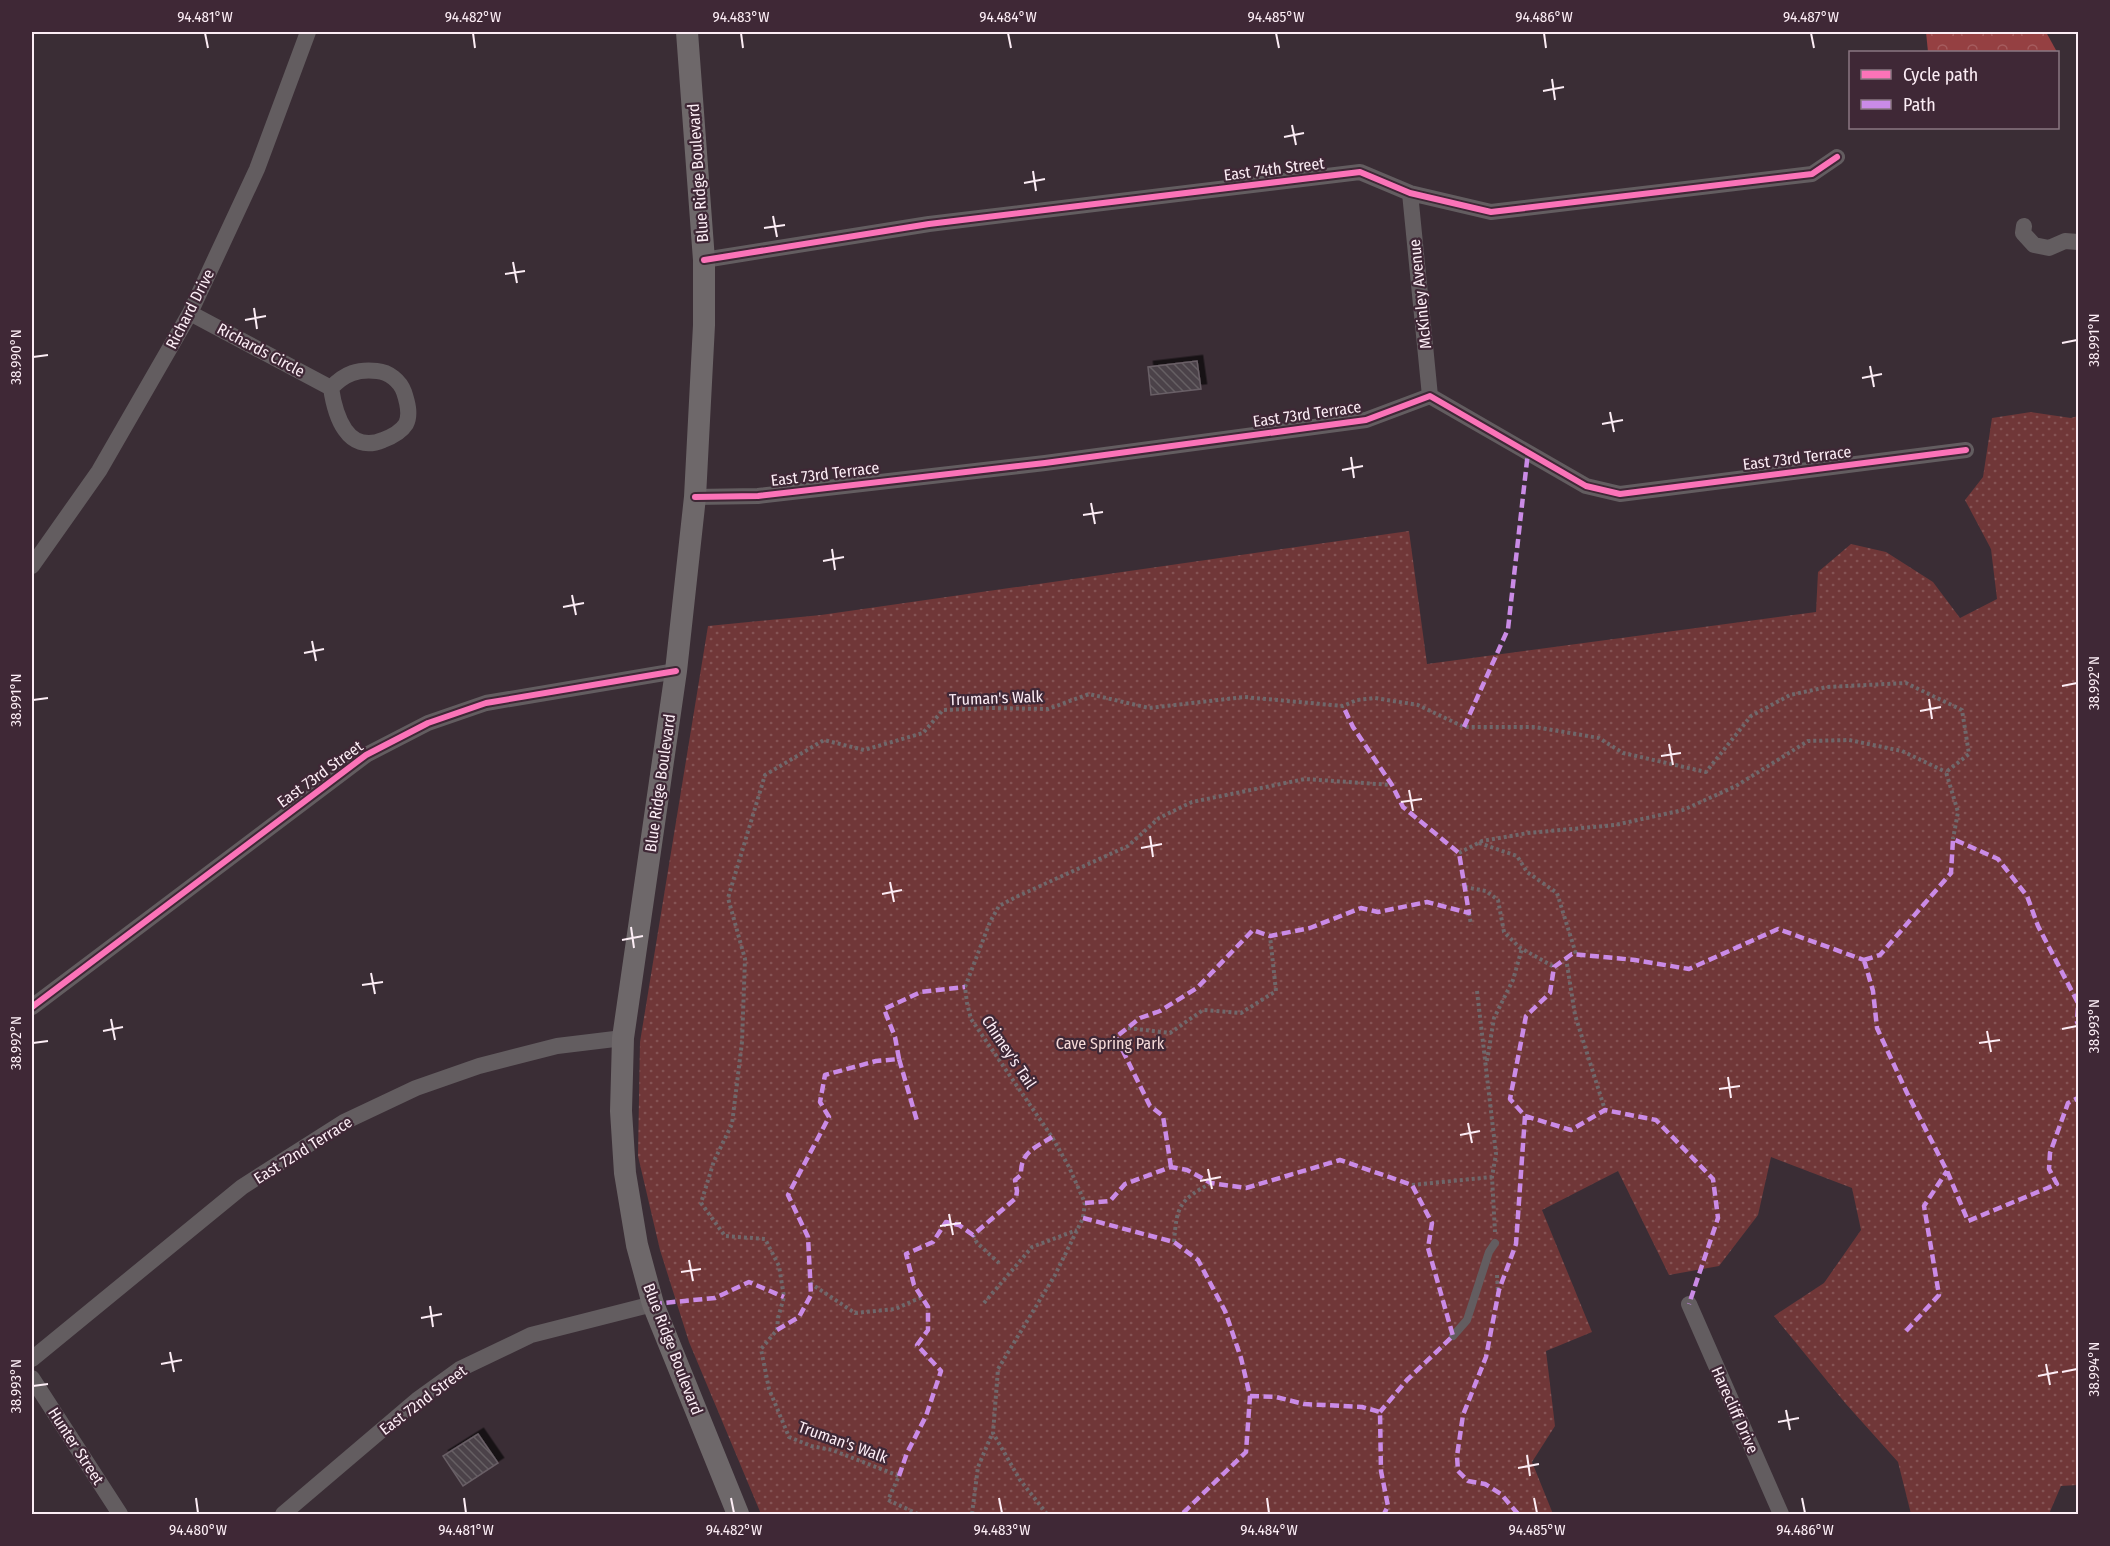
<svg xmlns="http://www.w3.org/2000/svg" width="2110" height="1546" font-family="'Fira Sans Condensed',sans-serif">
  <defs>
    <pattern id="forest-crowns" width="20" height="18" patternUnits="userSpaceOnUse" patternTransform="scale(1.5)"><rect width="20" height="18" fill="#954042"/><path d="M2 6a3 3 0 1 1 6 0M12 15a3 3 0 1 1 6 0" fill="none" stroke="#a55c5e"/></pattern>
    <pattern id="park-dots" width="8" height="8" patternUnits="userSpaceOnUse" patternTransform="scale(1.5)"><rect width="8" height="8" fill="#703738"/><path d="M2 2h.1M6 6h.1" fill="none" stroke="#855455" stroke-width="1.8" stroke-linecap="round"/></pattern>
    <pattern id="building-back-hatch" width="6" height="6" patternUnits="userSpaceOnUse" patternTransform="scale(1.5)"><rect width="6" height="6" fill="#4b4249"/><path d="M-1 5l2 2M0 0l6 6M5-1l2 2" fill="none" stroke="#665e64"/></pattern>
    <filter id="shadow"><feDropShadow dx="5.5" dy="-5.5" stdDeviation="0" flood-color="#0009"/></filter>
  </defs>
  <rect width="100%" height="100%" fill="#3a2d35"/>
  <path fill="url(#forest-crowns)" d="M1926 32H2046L2057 52H1928Z"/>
  <path fill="url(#park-dots)" d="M2031 412 2071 418 2078 416V1485L2061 1486 2049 1514H1911L1898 1462 1846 1404 1774 1316 1824 1283 1861 1230 1852 1188 1771 1157 1758 1215 1719 1266 1669 1275 1618 1171 1542 1210 1592 1332 1546 1351 1555 1426 1532 1462 1553 1514H761L689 1342 660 1250 638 1156 640 1042 708 626 821 615 1409 531 1427 664 1816 612 1818 572 1851 544 1886 552 1933 582 1960 618 1997 599 1991 549 1965 500 1983 477 1992 418Z"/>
  <path fill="url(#building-back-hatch)" stroke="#695f66" stroke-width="1.5" filter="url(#shadow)" d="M1197 361 1201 389 1151 395 1148 367Z
    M478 1434 498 1463 463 1486 443 1456Z"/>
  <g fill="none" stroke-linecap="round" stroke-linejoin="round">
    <path stroke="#6f686b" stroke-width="4" stroke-dasharray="3 3" stroke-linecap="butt" d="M1479 843 1517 856 1527 872 1557 893 1576 954
      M1459 853 1482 841 1528 833 1615 825 1683 810 1736 786 1808 741 1849 740 1902 751 1946 772
      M1465 887 1486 891 1498 900 1504 932 1519 947 1554 967
      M1469 913 1471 925
      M1566 958 1575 1015 1605 1110
      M1477 991 1496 1154 1492 1177 1495 1232
      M1128 1028 1170 1033 1203 1010 1241 1013 1276 991 1270 936
      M1487 1061 1494 1018 1513 980 1522 948
      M1412 1185 1492 1177
      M973 1235 977 1243 999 1263
      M1174 1242C1177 1205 1179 1201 1211 1183
      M1497 1275 1498 1292
      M810 1283 855 1313 895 1309 922 1297
      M984 1303 1032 1247 1077 1230
      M918 1514 888 1500 899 1476 832 1450 811 1446 789 1437 769 1389 761 1349 777 1330 778 1318 784 1297 779 1266 765 1239 725 1236 701 1203 714 1161 732 1124 742 1042 745 959 728 898 765 775 824 740 864 750 923 733 943 710 988 708 1048 709 1089 694 1149 708 1244 697 1343 706 1357 700 1375 698 1418 705 1464 727H1535L1599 738 1623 753 1706 772 1751 716 1790 695 1827 687 1906 683 1962 710 1969 754 1946 772 1958 812 1953 839
      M972 1514 978 1467 992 1434
      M1047 1514 1020 1480 993 1433 998 1369 1055 1275 1083 1218 1085 1203 1069 1167 1052 1137 971 1019 967 1003 965 987 990 922 999 906 1016 897 1128 846 1159 818 1192 802 1305 779 1392 785"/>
    <path stroke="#635d60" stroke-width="8" d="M1453 1336 1467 1320 1489 1252 1495 1243"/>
    <path stroke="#635d60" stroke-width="16" d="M1410 193 1430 396
      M2024 226 2023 233 2034 245 2049 248 2065 241 2078 242
      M704 260 929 224 1360 172 1410 193 1491 212 1812 174 1837 157
      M190 313 331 388C335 415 347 455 383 440 391 437 401 432 406 424 411 414 407 401 404 392 400 381 389 372 377 371 358 369 345 373 331 388
      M695 497 758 496 1045 463 1366 420 1430 396 1586 486 1620 494 1966 450
      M32 566 99 471 190 313 257 169 308 32
      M32 1007 366 755 428 723 486 703 676 671
      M1689 1304 1781 1514
      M32 1359 242 1187 344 1122 416 1088 479 1066 557 1046 623 1038
      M32 1378 120 1514
      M283 1514 417 1400 460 1369 531 1335 653 1304"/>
    <path stroke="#6e686a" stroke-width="22" d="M687 32 704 260V325L695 497 676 671 623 1038 621 1111 625 1173 637 1245 653 1304 738 1514"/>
    <path stroke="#ca8be6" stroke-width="4.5" stroke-dasharray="9 4.5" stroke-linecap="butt" d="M1464 727 1508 629 1528 452
      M1864 960 1873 991 1877 1028 1907 1093 1947 1171 1968 1221 2057 1184 2049 1169 2050 1153 2068 1103 2078 1098
      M1864 960 1880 955 1951 873 1953 839 1998 859 2027 896 2038 926 2078 1003
      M2078 1008 2077 1022 2078 1024
      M899 1059 895 1037 884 1009 921 992 965 987
      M1525 1116 1571 1130 1605 1110 1656 1120 1713 1179 1718 1218 1689 1304
      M1171 1167 1163 1116 1150 1106 1116 1037 1140 1018 1160 1011 1197 988 1253 930 1270 936 1310 928 1361 908 1378 912 1427 902 1469 913 1459 853 1403 807 1392 785 1353 727 1343 706
      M1085 1203 1110 1201 1125 1184 1171 1167 1187 1170 1211 1183 1246 1188 1340 1160 1412 1185 1432 1223 1428 1248 1453 1336 1407 1380 1380 1412
      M1083 1218 1174 1242 1198 1260 1225 1311 1241 1358 1250 1396 1246 1452 1182 1514
      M653 1304 715 1298 749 1282 784 1297
      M777 1330 799 1317 811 1295 808 1237 788 1195 829 1117 820 1102 825 1075 876 1061 899 1059 917 1121
      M1906 1331 1939 1295 1924 1206 1947 1171
      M1250 1396 1276 1397 1304 1404 1362 1407 1380 1412 1381 1471 1388 1506 1384 1514
      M899 1476 907 1453 926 1416 941 1371 917 1345 928 1330V1307L914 1285 906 1254 933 1242 946 1222 959 1225 973 1235 1016 1198 1017 1191 1015 1180 1021 1175C1020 1152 1035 1148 1052 1137
      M1518 1514 1501 1494 1485 1484 1468 1481 1458 1471 1457 1456 1463 1415 1486 1357 1499 1290 1516 1244 1525 1116 1510 1099 1526 1016 1550 993 1554 967 1572 954 1635 960 1689 969 1778 929 1864 960"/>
    <defs>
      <path id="cycleway" d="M704 260 929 224 1360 172 1410 193 1491 212 1812 174 1837 157
        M695 497 758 496 1045 463 1366 420 1430 396 1586 486 1620 494 1966 450
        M32 1007 366 755 428 723 486 703 676 671"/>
    </defs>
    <use href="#cycleway" stroke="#3f2836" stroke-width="10"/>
    <use href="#cycleway" stroke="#fb73b8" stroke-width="6"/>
  </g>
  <path fill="none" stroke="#fcedf5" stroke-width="2" d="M205 33 208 48M473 33 475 48M741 33 743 48M1008 33 1011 48M1276 33 1279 48M1544 33 1546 48M1811 33 1814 48M1552 79 1555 100M1543 91 1564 87M1292 125 1296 145M1284 137 1304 133M1033 171 1036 191M1024 183 1045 179M773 216 777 237M764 228 785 225M513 262 517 283M505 274 525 271M254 308 257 329M245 320 266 316M2062 343 2077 340M33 357 48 355M1870 366 1874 387M1862 378 1882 374M1610 412 1614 432M1602 424 1623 420M1351 457 1354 478M1342 470 1363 466M1091 503 1095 524M1083 515 1103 512M832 549 835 570M823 561 844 557M572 595 576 615M563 607 584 603M312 641 316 661M304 653 324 649M2062 686 2077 683M1929 699 1932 719M33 700 48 698M1920 711 1941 707M1669 744 1673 765M1661 756 1681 753M1409 790 1413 811M1401 802 1422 799M1150 836 1153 857M1141 848 1162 844M890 882 894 902M882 894 902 890M631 927 634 948M622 940 643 936M371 973 375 994M362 985 383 982M111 1019 115 1040M2062 1029 2077 1026M103 1031 123 1027M1987 1031 1991 1052M33 1043 48 1041M1979 1043 2000 1040M1728 1077 1731 1098M1719 1089 1740 1086M1468 1123 1472 1143M1460 1135 1480 1131M1208 1169 1212 1189M1200 1181 1221 1177M949 1214 953 1235M940 1226 961 1223M689 1260 693 1281M681 1272 701 1269M430 1306 433 1327M421 1318 442 1314M170 1352 174 1372M161 1364 182 1360M2046 1364 2050 1385M2062 1372 2077 1369M2038 1376 2058 1372M33 1386 48 1384M1786 1410 1790 1430M1778 1422 1799 1418M1527 1455 1530 1476M1518 1468 1539 1464M196 1498 198 1513M464 1498 466 1513M731 1498 734 1513M999 1498 1002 1513M1267 1498 1269 1513M1534 1498 1537 1513M1802 1498 1805 1513"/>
  <g text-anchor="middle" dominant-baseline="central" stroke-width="4.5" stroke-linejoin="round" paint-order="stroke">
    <g font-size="16" fill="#fcedf5" stroke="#3f2836">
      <text transform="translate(1274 169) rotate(-7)">East 74th Street</text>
      <text transform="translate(698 173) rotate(-94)">Blue Ridge Boulevard</text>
      <text transform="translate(1420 294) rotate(-96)">McKinley Avenue</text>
      <text transform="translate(190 309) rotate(-63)">Richard Drive</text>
      <text transform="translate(261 350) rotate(28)">Richards Circle</text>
      <text transform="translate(1307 414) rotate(-8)">East 73rd Terrace</text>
      <text transform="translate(1797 458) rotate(-7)">East 73rd Terrace</text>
      <text transform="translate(825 474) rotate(-7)">East 73rd Terrace</text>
      <text transform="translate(996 698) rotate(-2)">Truman's Walk</text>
      <text transform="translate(320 774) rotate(-36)">East 73rd Street</text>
      <text transform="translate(660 783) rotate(-82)">Blue Ridge Boulevard</text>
      <text transform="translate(1009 1052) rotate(56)">Chimey's Tail</text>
      <text transform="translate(303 1150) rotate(-32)">East 72nd Terrace</text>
      <text transform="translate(673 1349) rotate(69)">Blue Ridge Boulevard</text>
      <text transform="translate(423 1400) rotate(-37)">East 72nd Street</text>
      <text transform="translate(1735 1410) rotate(66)">Harecliff Drive</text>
      <text transform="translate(843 1442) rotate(20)">Truman's Walk</text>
      <text transform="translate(76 1446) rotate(57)">Hunter Street</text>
    </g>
    <g font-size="16" fill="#f7dbd9" stroke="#3f2836">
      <text x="1110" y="1043">Cave Spring Park</text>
    </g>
  </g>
  <rect width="2110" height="1546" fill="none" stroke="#3f2836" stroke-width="66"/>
  <rect x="1849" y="51" width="210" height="78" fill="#3f2836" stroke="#8b7782" stroke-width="1.5"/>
  <rect x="1861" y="70" width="30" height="9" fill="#fb73b8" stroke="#8b7782" stroke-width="1.5"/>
  <text x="1903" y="81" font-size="18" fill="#fcedf5">Cycle path</text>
  <rect x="1861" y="100" width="30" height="9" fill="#ca8be6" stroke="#8b7782" stroke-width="1.5"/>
  <text x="1903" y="111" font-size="18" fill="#fcedf5">Path</text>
  <rect x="33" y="33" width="2044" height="1480" fill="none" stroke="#fcedf5" stroke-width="2"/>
  <g font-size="15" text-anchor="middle" fill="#fcedf5">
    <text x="205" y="22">94.481°W</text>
    <text x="473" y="22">94.482°W</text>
    <text x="741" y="22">94.483°W</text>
    <text x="1008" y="22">94.484°W</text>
    <text x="1276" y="22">94.485°W</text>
    <text x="1544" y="22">94.486°W</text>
    <text x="1811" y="22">94.487°W</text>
    <text transform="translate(2094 340) rotate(-90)" y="5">38.991°N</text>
    <text transform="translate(16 357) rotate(-90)" y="5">38.990°N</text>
    <text transform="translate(2094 683) rotate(-90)" y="5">38.992°N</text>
    <text transform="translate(16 700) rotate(-90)" y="5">38.991°N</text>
    <text transform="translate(2094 1026) rotate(-90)" y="5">38.993°N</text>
    <text transform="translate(16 1043) rotate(-90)" y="5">38.992°N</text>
    <text transform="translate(2094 1369) rotate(-90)" y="5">38.994°N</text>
    <text transform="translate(16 1386) rotate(-90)" y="5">38.993°N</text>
    <text x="198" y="1535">94.480°W</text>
    <text x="466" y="1535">94.481°W</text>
    <text x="734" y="1535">94.482°W</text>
    <text x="1002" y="1535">94.483°W</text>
    <text x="1269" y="1535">94.484°W</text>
    <text x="1537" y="1535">94.485°W</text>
    <text x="1805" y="1535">94.486°W</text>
  </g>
</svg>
